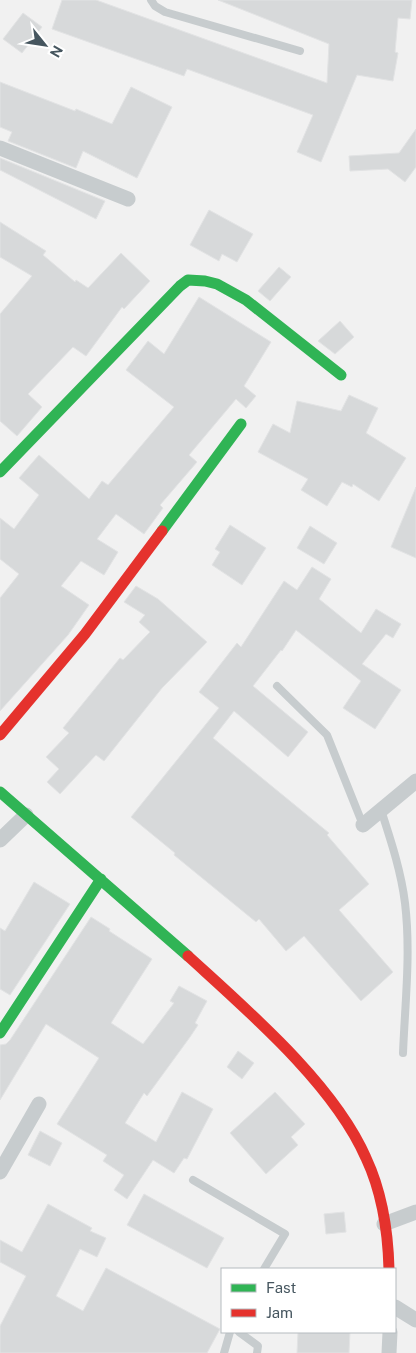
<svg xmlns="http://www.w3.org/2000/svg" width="416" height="1353" font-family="'Public Sans',sans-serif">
  <rect width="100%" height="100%" fill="#f1f1f1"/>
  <path fill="#d7d9da" stroke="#e2e3e4" d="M62 0H96L327 83 329 44 218 0H412L410 19 398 18 395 52 398 53 393 81 357 75 321 162 297 152 313 115 187 69 184 76 52 29Z
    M23 13 42 27 22 53 3 39Z
    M0 82 75 111 76 109 112 124 131 87 172 107 137 178 83 151 76 168 8 141 12 132 0 127Z
    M416 129V167L405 182 388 169 350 171 349 156 399 153Z
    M0 158 105 201 96 219 0 170Z
    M209 210 253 234 237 262 222 254 219 261 190 245Z
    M0 222 46 251 43 255 75 282 76 280 88 288 121 253 150 281 124 309 122 307 86 356 73 347 28 394 42 407 17 436 0 421V314L32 276 0 257Z
    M279 267 291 277 270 301 258 291Z
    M199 297 271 342 244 386 256 396 246 408 236 399 189 455 197 462 160 505 163 508 144 534 116 514 97 539 118 552 104 575 81 561 61 586 89 605 68 635 0 711V598L19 574 0 559V518L14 529 39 495 19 478 39 455 89 499 102 481 108 485 174 407 126 370 148 341 164 354Z
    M340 321 354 337 335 354 318 341Z
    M349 395 378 408 366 433 406 458 379 501 353 484 352 487 342 482 327 506 301 490 308 479 258 452 273 424 290 433 297 401 341 411Z
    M416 487V558L391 547Z
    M230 525 266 548 242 585 212 565 220 552 215 549Z
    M310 526 337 543 324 564 297 548Z
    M312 567 331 579 319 599 361 633 376 609 401 624 393 638 386 634 362 664 401 690 375 729 343 708 361 681 296 630 282 651 281 650 253 686 308 732 288 757 234 711 213 738 329 833 327 835 369 884 339 910 393 972 361 1001 304 936 286 951 259 919 256 922 174 855 175 853 131 817 219 708 199 692 237 643 241 647 284 581 297 590Z
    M136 586 158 599 207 642 162 688 104 761 96 755 60 794 47 782 59 769 46 757 69 733 63 728 120 658 123 660 150 632 139 622 145 615 124 602Z
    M34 882 70 904 10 995 0 989V928L5 931Z
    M91 917 110 929 109 931 152 959 111 1023 143 1044 174 1003 170 1001 179 986 207 1001 195 1023 198 1025 190 1037 147 1096 144 1093 125 1123 156 1142 182 1092 213 1109 187 1159 184 1158 174 1173 153 1160 127 1199 114 1190 124 1175 103 1161 107 1155 57 1124 99 1058 46 1024 0 1100V1045L6 1044 10 1040Z
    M238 1051 254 1063 242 1079 227 1067Z
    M275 1092 305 1124 291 1137 298 1145 266 1174 230 1133Z
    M40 1131 62 1143 50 1166 28 1155Z
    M144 1194 224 1238 207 1268 127 1225Z
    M48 1204 92 1228 90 1231 106 1238 97 1257 80 1249 56 1296 83 1311 106 1268 220 1329 207 1353H0V1326L26 1276 0 1262V1240L22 1252Z
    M344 1212 346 1232 326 1234 324 1214Z
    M298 1332H350L349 1353H297Z"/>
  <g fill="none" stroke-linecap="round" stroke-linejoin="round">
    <path stroke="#c7ccce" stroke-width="8" d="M151 0 155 6 165 12 300 51
      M277 686 327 735 363 825
      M381 810C391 841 401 871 405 903 411 953 405 1003 403 1053
      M193 1180 285 1234 264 1269
      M239 1332 258 1346 257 1353
      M224 1353 230 1332"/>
    <path stroke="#c7ccce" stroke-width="15" d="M0 148 128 199
      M363 825 416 781
      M0 840 26 815
      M0 1172 39 1104
      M384 1224 416 1212
      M395 1307 416 1320
      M389 1353 390 1332"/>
    <path stroke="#30b455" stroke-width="11" d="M0 472 180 286 188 280 205 281 217 284 246 300 341 375
      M162 531 241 424
      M0 792 188 956
      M0 1033 101 879"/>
    <path stroke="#e5322d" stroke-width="11" d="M0 735 85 634 162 531
      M188 956C247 1010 334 1084 366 1158 382 1192 388 1231 389 1269"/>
  </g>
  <rect x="221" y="1268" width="175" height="65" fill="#ffffff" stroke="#b5bbbf"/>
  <rect x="231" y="1284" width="25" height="8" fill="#30b455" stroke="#b5bbbf"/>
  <text x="266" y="1293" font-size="15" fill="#46565f">Fast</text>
  <rect x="231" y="1309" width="25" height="8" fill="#e5322d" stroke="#b5bbbf"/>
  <text x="266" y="1318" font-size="15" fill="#46565f">Jam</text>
  <g transform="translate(45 45) rotate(120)" stroke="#ffffff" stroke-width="4" paint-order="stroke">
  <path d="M0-4L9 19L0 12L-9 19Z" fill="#46565f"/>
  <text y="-8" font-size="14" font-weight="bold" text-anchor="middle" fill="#46565f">N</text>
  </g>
</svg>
